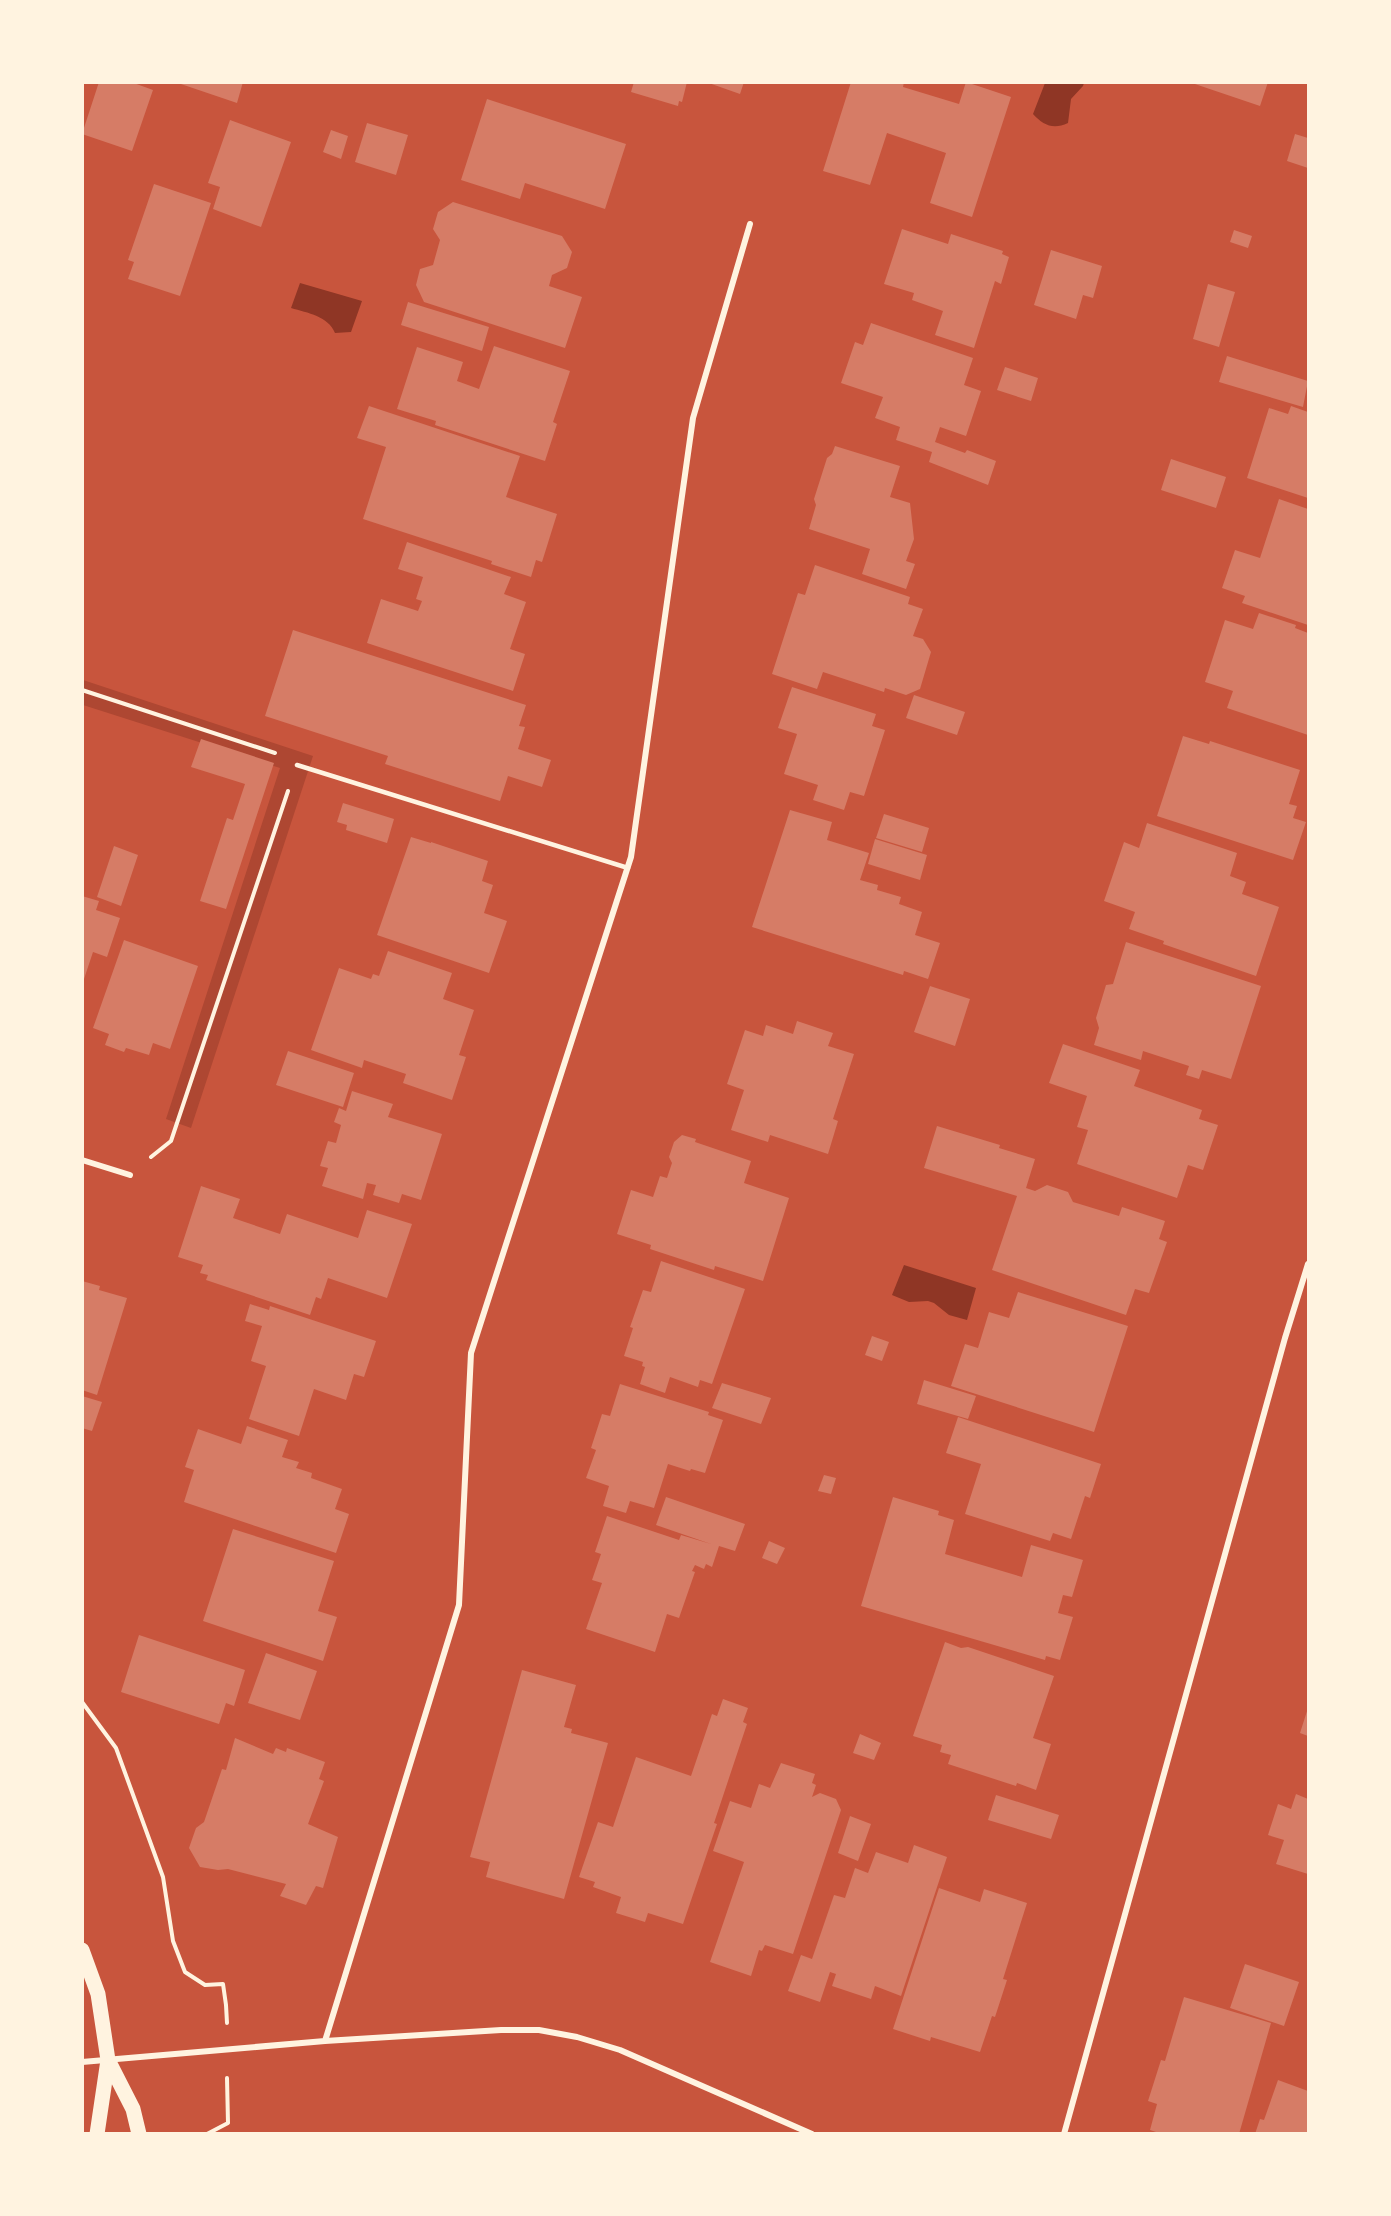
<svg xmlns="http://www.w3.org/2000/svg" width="1391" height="2216" font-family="'DejaVu Sans',sans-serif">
  <rect width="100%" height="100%" fill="#c8553d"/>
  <path fill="#ae4732" d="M83 680 313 756 191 1128 166 1119 280 768 83 705Z"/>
  <path fill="#8f3625" d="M1045 83H1084L1083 86 1071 99 1068 123C1053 130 1043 125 1033 114Z
    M300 283 362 301 351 332 335 333C328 316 308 313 291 308Z
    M904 1265 976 1288 967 1320 949 1315 934 1303 928 1301 909 1302 892 1295Z"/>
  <path fill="#d67c66" d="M99 82H131L153 90 132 151 82 134Z
    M175 82H243L237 103Z
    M634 82H687L682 102 679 101 678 106 631 92Z
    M706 82H744L740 94Z
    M851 82H904L903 87 959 104 966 82 1011 97 972 217 930 203 946 153 887 133 870 185 823 171Z
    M1189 82H1268L1260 106Z
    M487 99 626 144 605 209 525 183 520 199 461 180Z
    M230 120 291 142 261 227 213 209 220 187 208 183Z
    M367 123 408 135 396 175 355 162Z
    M331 130 348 136 341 159 323 152Z
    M1295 134 1308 138V168L1287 161Z
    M154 184 211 203 180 296 128 279 134 262 128 260Z
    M453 202 562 236 572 252 567 268 552 275 549 286 582 297 565 348 424 302 416 285 420 269 433 265 440 240 433 229 438 212Z
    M902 229 948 244 951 234 1003 251 1002 254 1009 257 1001 284 995 281 974 348 935 335 943 311 912 300 914 293 884 284Z
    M1234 230 1252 236 1248 248 1230 242Z
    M1051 250 1102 266 1093 298 1083 295 1076 319 1034 305Z
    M1208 284 1235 292 1219 347 1193 339Z
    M408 302 489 327 482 351 401 325Z
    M871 323 973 358 964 385 981 391 966 436 940 427 935 442 965 453 967 450 996 461 988 485 929 462 932 452 896 440 900 427 875 418 883 397 841 383 855 342 863 345Z
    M494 346 570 371 553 422 557 424 545 461 435 425 436 421 397 409 417 347 463 362 457 381 479 389Z
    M1227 356 1308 381 1303 407 1219 382Z
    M1005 367 1038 378 1031 401 997 390Z
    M369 406 520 456 506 497 557 514 542 562 536 560 531 577 491 564 492 561 363 519 386 447 357 438Z
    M1291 406 1308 412V498L1247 478 1269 408 1288 414Z
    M835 446 900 466 890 497 910 503 914 539 906 561 915 564 906 589 862 574 870 549 809 529 816 505 814 499 827 458 832 454Z
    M1171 459 1226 477 1216 508 1161 490Z
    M1279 499 1308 509V625L1242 603 1245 596 1222 588 1235 550 1260 558Z
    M407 542 511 577 504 594 526 602 510 649 525 654 513 691 367 643 381 599 418 611 422 601 416 599 423 577 398 569Z
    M815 565 910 597 908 604 923 609 913 636 923 639 931 652 920 689 906 695 885 688 884 692 823 672 817 689 772 674 798 593 805 595Z
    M1259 613 1296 625 1295 628 1308 633V735L1227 708 1233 691 1205 682 1225 620 1253 629Z
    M293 630 526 705 519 726 525 727 518 749 551 760 542 787 508 776 500 801 385 764 388 756 265 716Z
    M792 687 876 714 872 726 885 730 864 796 850 792 844 810 813 800 818 785 784 774 797 734 778 728Z
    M914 695 965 712 957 735 906 718Z
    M1183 736 1209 744 1210 741 1300 770 1289 804 1297 806 1293 818 1306 822 1293 860 1157 816Z
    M201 739 274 763 226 909 200 901 227 818 233 820 245 784 191 767Z
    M343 803 394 819 387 843 346 830 347 825 337 822Z
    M790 810 832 822 827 840 869 853 860 880 878 885 877 890 901 897 899 904 922 912 915 935 940 943 928 979 904 971 903 975 752 927Z
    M884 814 929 828 922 852 876 838Z
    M1147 823 1237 853 1230 876 1246 882 1242 894 1279 907 1256 976 1163 944 1164 941 1129 929 1135 912 1104 901 1124 842 1139 848Z
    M411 837 431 843V842L488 861 482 881 493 885 484 913 507 921 489 973 377 935Z
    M875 839 927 855 920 880 868 864Z
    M114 846 138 855 121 906 97 897Z
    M82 896 99 901 96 910 120 918 107 957 93 952 83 982Z
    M124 940 198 966 170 1049 153 1043 149 1055 126 1048 124 1052 105 1045 109 1034 93 1028Z
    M1126 942 1261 986 1231 1079 1202 1070 1199 1079 1186 1075 1189 1066 1143 1051 1141 1060 1094 1045 1099 1028 1096 1018 1106 985 1113 984Z
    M388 951 452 973 443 999 474 1010 459 1055 466 1057 452 1100 403 1083 406 1074 364 1060 362 1068 311 1050 339 968 371 979 373 974 379 976Z
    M930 986 970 999 955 1046 914 1032Z
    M797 1021 833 1033 828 1046 854 1054 833 1119 838 1121 828 1154 770 1135 768 1142 731 1130 744 1090 727 1084 745 1030 763 1036 766 1025 793 1034Z
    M1063 1044 1140 1070 1134 1086 1202 1110 1199 1119 1218 1125 1203 1170 1188 1165 1177 1198 1077 1164 1088 1130 1077 1127 1087 1096 1049 1083Z
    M288 1051 354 1073 343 1107 276 1085Z
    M352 1091 393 1104 388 1117 442 1134 421 1200 402 1194 399 1203 373 1195 376 1185 367 1183 363 1199 322 1186 328 1168 320 1166 328 1141 336 1143 341 1125 334 1122 339 1108 346 1111Z
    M937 1126 1000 1145 999 1148 1035 1159 1026 1188 1035 1191 1047 1185 1068 1192 1073 1202 1119 1216 1122 1207 1165 1221 1159 1239 1167 1242 1149 1293 1135 1289 1126 1315 992 1270 1017 1196 924 1168Z
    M682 1135 696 1139 695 1142 751 1161 744 1183 789 1198 763 1281 715 1266 714 1270 650 1249 651 1245 617 1234 631 1190 653 1197 660 1176 667 1178 672 1163 669 1157 674 1142Z
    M201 1186 240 1199 233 1218 280 1234 287 1214 358 1238 367 1210 412 1224 387 1298 328 1278 321 1299 316 1297 310 1315 206 1280 208 1275 200 1273 203 1265 178 1257Z
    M661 1261 745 1289 712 1384 700 1380 698 1387 670 1377 665 1393 640 1384 645 1367 642 1366 643 1362 624 1356 633 1328 630 1327 643 1290 651 1292Z
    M82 1281 100 1286 99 1290 127 1298 97 1395 82 1390Z
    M1018 1292 1128 1326 1094 1432 951 1386 965 1344 978 1348 989 1312 1009 1318Z
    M250 1304 269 1310 270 1306 376 1341 364 1377 354 1374 346 1400 314 1389 299 1436 249 1419 266 1366 251 1361 262 1326 245 1321Z
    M872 1336 889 1342 882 1361 865 1355Z
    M924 1380 976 1396 968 1419 917 1404Z
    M722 1383 771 1398 761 1424 712 1408Z
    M620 1384 709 1412 708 1415 723 1420 705 1473 691 1469 690 1471 668 1464 654 1508 630 1501 626 1513 603 1506 609 1486 586 1478 596 1450 591 1448 602 1414 610 1416Z
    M82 1396 102 1402 92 1431 82 1428Z
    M958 1417 1101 1464 1090 1498 1085 1496 1071 1539 1053 1533 1050 1541 965 1514 981 1464 946 1453Z
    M247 1426 288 1440 282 1457 299 1462 296 1468 312 1473 311 1478 342 1489 335 1509 349 1514 336 1553 184 1502 194 1470 185 1467 198 1429 241 1444Z
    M824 1475 836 1478 831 1494 818 1491Z
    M666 1497 745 1524 735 1551 719 1546 712 1567 706 1564 704 1569 695 1565 692 1571 695 1572 679 1618 667 1614 655 1652 586 1629 602 1583 592 1580 601 1554 595 1552 607 1516 679 1540 681 1535 711 1544 656 1525Z
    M893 1497 939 1511 938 1515 954 1520 945 1554 1022 1577 1031 1545 1083 1560 1072 1597 1063 1595 1058 1613 1073 1617 1060 1660 1046 1656 1045 1660 861 1606Z
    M233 1529 334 1561 318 1611 337 1617 323 1661 203 1621Z
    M769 1541 785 1548 777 1564 762 1558Z
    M139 1635 245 1670 234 1706 226 1703 219 1724 121 1692Z
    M945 1642 961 1648 968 1647 1054 1676 1033 1738 1051 1744 1036 1790 1017 1783 1016 1786 948 1764 951 1755 940 1752 942 1745 913 1736Z
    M266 1653 317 1671 300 1720 248 1703Z
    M522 1670 576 1685 564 1727 572 1729 571 1733 608 1743 564 1899 486 1877 490 1862 470 1857Z
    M723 1699 748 1708 743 1722 747 1724 714 1823 717 1824 683 1924 648 1913 645 1922 616 1913 621 1897 593 1887 595 1882 579 1877 598 1822 613 1827 636 1757 691 1776 712 1714 717 1716Z
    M1308 1708V1736L1300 1733Z
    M860 1734 881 1743 874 1760 853 1753Z
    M235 1738 273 1754 276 1748 286 1752 287 1748 325 1762 319 1779 324 1781 308 1824 338 1837 323 1888 316 1886 306 1905 280 1896 286 1884 228 1869 218 1870 200 1867 189 1848 196 1828 204 1822 222 1769 226 1770Z
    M781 1763 815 1774 812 1783 816 1785 812 1797 820 1793 836 1799 841 1810 793 1954 765 1945 762 1951 759 1950 751 1976 710 1962 744 1862 713 1851 730 1801 751 1808 759 1784 770 1788Z
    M1296 1794 1308 1799V1874L1276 1864 1284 1840 1268 1835 1278 1804 1291 1809Z
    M996 1795 1059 1815 1051 1839 988 1820Z
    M850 1816 871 1824 858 1861 838 1853Z
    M914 1845 947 1857 901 1996 875 1986 871 1999 832 1986 836 1974 830 1972 820 2002 788 1991 801 1955 812 1959 834 1895 845 1898 855 1868 868 1873 876 1852 908 1863Z
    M939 1888 980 1902 984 1889 1027 1903 1003 1979 1007 1980 995 2017 992 2016 980 2052 931 2037 930 2041 893 2029Z
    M1245 1964 1299 1982 1284 2026 1230 2008Z
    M1184 1997 1271 2023 1239 2134H1162L1150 2130 1157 2104 1148 2101 1161 2060 1165 2061Z
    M1278 2080 1308 2091V2134H1255L1260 2119 1264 2120Z"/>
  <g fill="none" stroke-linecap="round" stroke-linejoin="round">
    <path stroke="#fff3e0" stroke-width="4" d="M82 690 275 753
      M151 1157 171 1141 288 791
      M82 1702 116 1748 163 1877 173 1941 185 1972 205 1985 223 1984 226 2005 227 2023
      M207 2134 228 2123 227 2078"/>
    <path stroke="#fff3e0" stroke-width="4.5" d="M297 765 628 868"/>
    <path stroke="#fff3e0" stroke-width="6" d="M82 1160 130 1175
      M325 2041 459 1605 471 1353 631 857 693 418 750 224
      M82 2062 325 2041 501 2030H539L577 2037 620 2050 812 2134
      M1064 2134 1285 1338 1308 1264"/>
    <path stroke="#fff3e0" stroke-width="15" d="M82 1950 98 1994 108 2060 133 2109 139 2134
      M97 2134 108 2060"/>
  </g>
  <rect width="1391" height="2216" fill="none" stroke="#fff3e0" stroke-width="168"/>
</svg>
